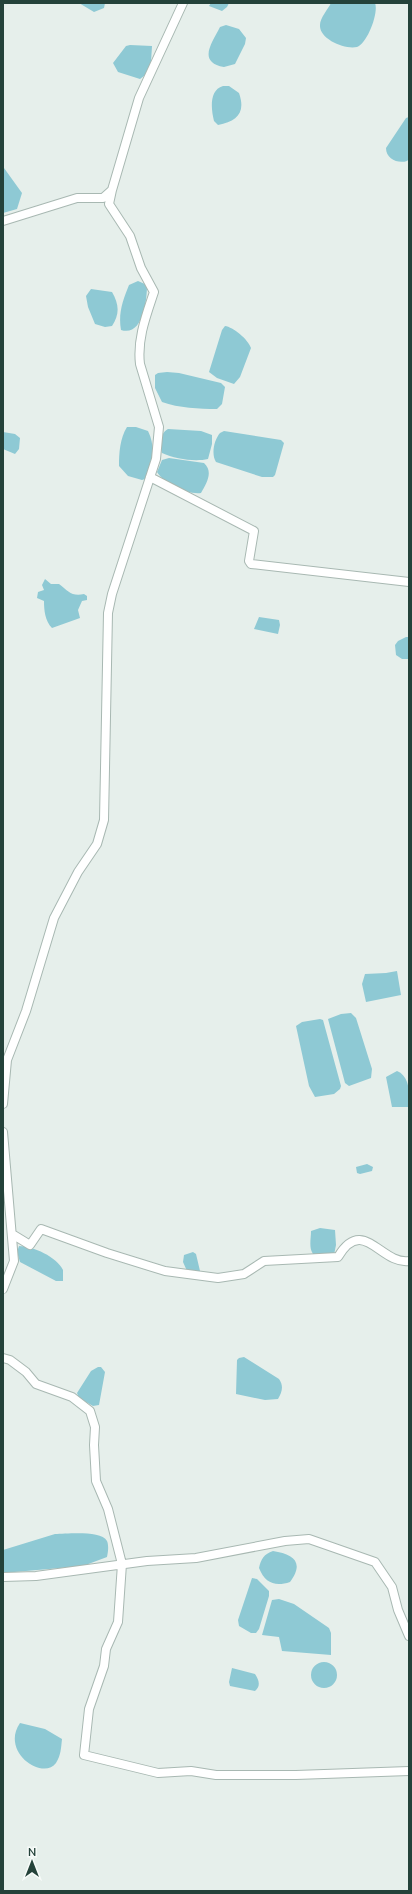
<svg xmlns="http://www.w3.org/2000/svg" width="412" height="1894" font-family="'Nunito Sans',sans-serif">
  <rect width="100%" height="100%" fill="#e6efeb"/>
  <path fill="#8ec9d4" d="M79 3H105L104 8 94 12Z
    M211 3H229L227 7 222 11 209 6Z
    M331 3H375C379 13 367 44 357 47 345 50 319 39 320 25 320 18 328 9 331 3Z
    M226 25 239 29 246 38 245 44 235 64 224 67C197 62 212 43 220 27Z
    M130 45 152 46 151 62 148 73 140 79 118 72 113 63 126 46Z
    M223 86H229L239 93C246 113 237 121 218 125L214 121C211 109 209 90 223 86Z
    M409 117V159L407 161C398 164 386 159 386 148L406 118Z
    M4 168 22 193 17 209 3 213Z
    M138 281 147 285C147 300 143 337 121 330 118 313 123 300 129 285Z
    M91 289 112 292C119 304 120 314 112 326L105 327 95 324 88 307 86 296Z
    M225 326C233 327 248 339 251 348L240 377 234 384 217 378 209 372 222 330Z
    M167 372 179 373 221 383 225 387 222 404 217 409C199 409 179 408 162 402L155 388V375L158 373Z
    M127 427H136L148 431C156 447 152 461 148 478L142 480 128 476 119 466C119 453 120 438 127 427Z
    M168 429 201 431 212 435V444L208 459C195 462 175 459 162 453 160 445 159 434 168 429Z
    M224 431 281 440 284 443 275 475 273 477H262L216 462C211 454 214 440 220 433Z
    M3 432 15 434 20 438 19 449 15 454 3 449Z
    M169 458 204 463C214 472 206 484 201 493 188 495 164 484 157 472L162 460Z
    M45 579 51 584H59C68 591 72 597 84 594L87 596V600L82 601 78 610 80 618 52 628C45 621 44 610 44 601L37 598 38 592 44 590 42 585Z
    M259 617 279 620 280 625 278 634 254 629Z
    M406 637H409V659H402L396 655 395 645 398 641Z
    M397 971 401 995 366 1002 362 984 365 974 386 973Z
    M351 1013 356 1018 372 1069 371 1078 349 1086 345 1083 328 1019 341 1014Z
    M320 1019 323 1020 341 1086 340 1089 334 1094 315 1097 309 1086 296 1026 302 1022Z
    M397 1071C410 1076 410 1095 409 1107H392L386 1077Z
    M367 1164 373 1167 372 1171 360 1174 357 1173 356 1167Z
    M320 1228 335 1230 336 1245 334 1255 315 1256C308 1250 311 1240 311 1231Z
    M19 1246C33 1246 57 1257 63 1270V1281H56L20 1262 17 1252Z
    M193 1252 196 1254 200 1271 199 1273 187 1271 183 1262 184 1255Z
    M244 1357 279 1379C284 1386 282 1392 278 1399L265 1400 236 1394 237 1360 239 1358Z
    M98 1367H101L105 1372 99 1405 93 1406 79 1398 77 1393 91 1371Z
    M55 1534C67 1534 101 1530 107 1541 109 1546 108 1552 107 1557L83 1566 3 1573V1550Z
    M273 1551C293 1554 305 1562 290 1582 275 1587 265 1583 259 1568 261 1559 264 1554 273 1551Z
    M252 1578 257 1579 269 1591V1596L259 1629 256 1633H251L239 1626 238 1620Z
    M279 1599 294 1604 329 1628 331 1633V1655L282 1651 279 1637 262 1635 272 1600Z
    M311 1675a13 13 0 1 1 26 0a13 13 0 1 1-26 0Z
    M232 1668 255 1674C259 1680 261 1686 255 1691L230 1686 229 1682Z
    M20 1723 45 1729 62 1739C61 1748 61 1755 56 1763 43 1781 0 1752 20 1723Z"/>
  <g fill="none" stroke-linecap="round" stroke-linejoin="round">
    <defs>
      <path id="minor" d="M3 221 77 198H103L112 190 139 98 183 3
        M150 477 254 531 249 561 251 564 409 582
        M3 1104 7 1060 26 1011 54 918 78 872 97 844 104 820 108 613 112 594 156 459 159 427 140 364C137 339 146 316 154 292L141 268 130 236 109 204 112 190
        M3 1132 14 1261 3 1289
        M12 1234 30 1245 41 1229 107 1253 165 1271 218 1278 244 1274 264 1261 338 1257C363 1215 381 1265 409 1261
        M3 1358 10 1360 26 1372 36 1384 72 1397 90 1411 95 1427 94 1445 96 1481 108 1509 122 1564 118 1622 106 1649 104 1666 89 1709 84 1755 158 1773 191 1771 216 1775H296L409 1771
        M3 1577 36 1576 147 1561 196 1558 285 1541 309 1539 375 1562 392 1587 398 1610 409 1636"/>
    </defs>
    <use href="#minor" stroke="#a8b8b2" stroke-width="10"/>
    <use href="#minor" stroke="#fff" stroke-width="8"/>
  </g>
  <rect width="412" height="1894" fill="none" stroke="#24423a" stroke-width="8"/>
  <g transform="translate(32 1862)" stroke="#f7fbf9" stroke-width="3" paint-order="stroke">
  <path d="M0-3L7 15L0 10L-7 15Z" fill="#24423a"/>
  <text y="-6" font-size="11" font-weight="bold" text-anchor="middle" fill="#24423a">N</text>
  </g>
</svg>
